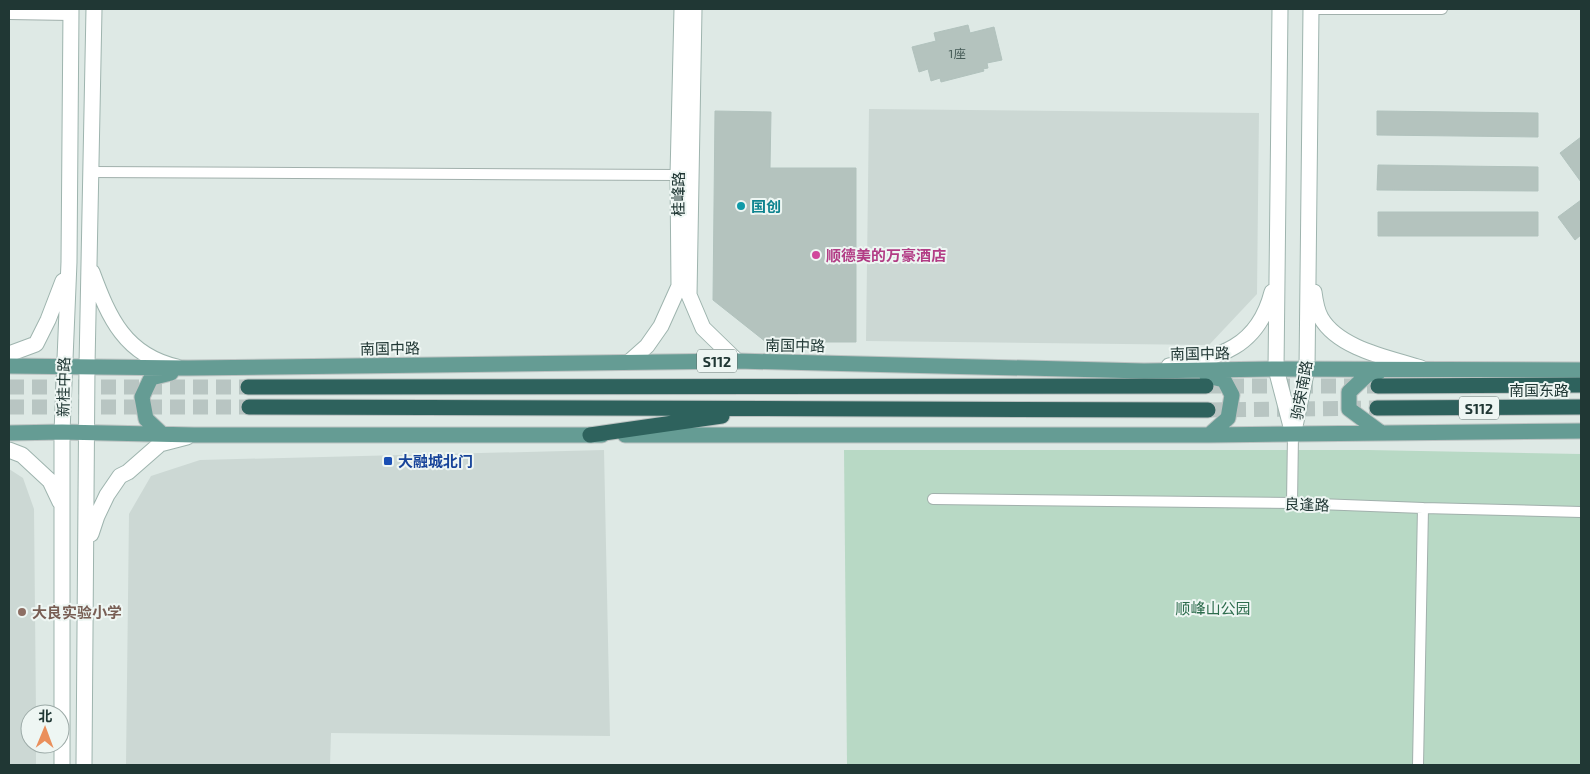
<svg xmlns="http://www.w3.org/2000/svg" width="1590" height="774" font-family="'Exo 2','Noto Sans SC',sans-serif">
  <rect width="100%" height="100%" fill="#dee9e5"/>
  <path fill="#ccd8d4" d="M869 109 1259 113 1257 294 1209 345 866 341Z
    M604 450 610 736 331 733 330 765H126L129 514 151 476 200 460Z
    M9 469 23 478 34 509 36 714H30V744H36V765H9Z"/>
  <path fill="#b8d9c5" d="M844 450H1368L1581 454V765H847Z"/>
  <path fill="#b4c3be" stroke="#b1c2bd" d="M968 25 970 33 994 27 1002 60 987 63 988 68 983 69 984 71 941 82 940 78 931 81 928 69 919 72 912 47 936 41 934 33Z
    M715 111 771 112 770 168H856V342H766L713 300Z
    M1377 111 1538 113V137L1377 135Z
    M1581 137V182L1560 153Z
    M1378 165 1538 167V191L1377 190Z
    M1581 200V235L1575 240 1558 217Z
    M1378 212H1538V236H1378Z"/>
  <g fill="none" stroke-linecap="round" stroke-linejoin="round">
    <path stroke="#b8c5c2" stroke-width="15" stroke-dasharray="15 8" stroke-linecap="butt" d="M1206 386H1378
      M9 387H248
      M9 407H249
      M1208 410 1377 408"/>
    <defs>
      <path id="street" d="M1311 9H1442
        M9 14 71 15
        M91 172 678 175
        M933 499 1292 503 1423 508 1418 765
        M1292 503 1293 434
        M1423 508 1581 512"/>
      <path id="secondary" d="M694 9 689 295 703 328 737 361
        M1280 9 1276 369 1293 434
        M92 272C109 318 125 355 177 367
        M1314 292C1315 300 1317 311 1321 318 1339 349 1390 358 1421 368
        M9 354 36 344 48 320 63 281
        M629 362 647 346 661 326 679 286 678 175 682 9
        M1169 366C1220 358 1258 347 1272 292
        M1294 431 1307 369 1311 9
        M9 450 22 455 50 481 60 502
        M91 534 97 516 107 495 120 476 128 472 160 444 187 437
        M62 765V432L69 262 71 9
        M84 765 87 366 94 9"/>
      <path id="primary" d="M9 366 188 368 737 361 1144 371 1276 369 1581 370
        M1379 372 1367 375 1349 392V409L1380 432
        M1207 376 1224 380 1232 395 1228 418 1209 435
        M9 433 62 432 194 435H602
        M162 434 146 419 142 397 151 378 171 373
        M625 435H1209L1581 431"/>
      <path id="highway" d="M1378 386 1581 385
        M248 387 1206 386
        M249 407 1208 410
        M1377 408 1581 407
        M590 435 722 416"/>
    </defs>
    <use href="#street" stroke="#a1b0ac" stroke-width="12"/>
    <use href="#secondary" stroke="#9eb4ae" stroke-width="17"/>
    <use href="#primary" stroke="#bcc3c2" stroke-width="17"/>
    <use href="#highway" stroke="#bcc3c2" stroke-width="17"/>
    <use href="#street" stroke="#fff" stroke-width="10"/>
    <use href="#secondary" stroke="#fff" stroke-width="15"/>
    <use href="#primary" stroke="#659c94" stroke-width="15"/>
    <use href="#highway" stroke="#2e625d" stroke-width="15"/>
  </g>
  <circle fill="#0f9aa8" stroke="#eef6f3" stroke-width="2" cx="741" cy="206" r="5"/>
  <circle fill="#d1479c" stroke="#eef6f3" stroke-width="2" cx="816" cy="255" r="5"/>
  <rect fill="#1a4fb4" stroke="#eef6f3" stroke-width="2" x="383" y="456" width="10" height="10" rx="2.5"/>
  <circle fill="#8d6e63" stroke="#eef6f3" stroke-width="2" cx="22" cy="612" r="5"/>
  <g text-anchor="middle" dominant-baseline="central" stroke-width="4" stroke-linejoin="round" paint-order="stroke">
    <g font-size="12" fill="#455a56">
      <text x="957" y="53">1座</text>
    </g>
    <g fill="#eef6f3" stroke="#5e706d" stroke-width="1">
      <rect x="697" y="349.5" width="40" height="23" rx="4"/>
      <rect x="1459" y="396.5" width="40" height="23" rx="4"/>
    </g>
    <g font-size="14" font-weight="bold" fill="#203734">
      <text x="717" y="361">S112</text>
      <text x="1479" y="408">S112</text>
    </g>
    <g font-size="15" fill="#203734" stroke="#eef6f3">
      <text transform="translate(678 194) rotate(-90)">桂峰路</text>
      <text transform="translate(795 345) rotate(1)">南国中路</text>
      <text transform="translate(390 348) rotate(-1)">南国中路</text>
      <text transform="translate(1200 353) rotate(-1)">南国中路</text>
      <text transform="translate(63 387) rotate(-89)">新桂中路</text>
      <text transform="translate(1301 390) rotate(-80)">驹荣南路</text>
      <text x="1539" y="390">南国东路</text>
      <text transform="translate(1307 504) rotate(2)">良逢路</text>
    </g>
    <g font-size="15" font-weight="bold" fill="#0d838f" stroke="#eef6f3" text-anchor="start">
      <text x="751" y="206">国创</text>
    </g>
    <g font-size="15" font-weight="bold" fill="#b23c85" stroke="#eef6f3" text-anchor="start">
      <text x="826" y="255">顺德美的万豪酒店</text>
    </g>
    <g font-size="15" font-weight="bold" fill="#164399" stroke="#eef6f3" text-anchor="start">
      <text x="398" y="461">大融城北门</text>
    </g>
    <g font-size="15" fill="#2d6c4d" stroke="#eef6f3">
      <text x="1213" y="608">顺峰山公园</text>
    </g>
    <g font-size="15" font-weight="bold" fill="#785e54" stroke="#eef6f3" text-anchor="start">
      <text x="32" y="612">大良实验小学</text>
    </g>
  </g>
  <rect width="1590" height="774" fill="none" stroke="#203734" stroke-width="20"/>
  <g transform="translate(45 729) rotate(1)"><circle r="24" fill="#eef6f3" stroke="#9caaa7"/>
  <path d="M0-4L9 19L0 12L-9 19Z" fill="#ea8f5b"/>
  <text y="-8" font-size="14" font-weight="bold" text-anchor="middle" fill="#203734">北</text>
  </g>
</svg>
